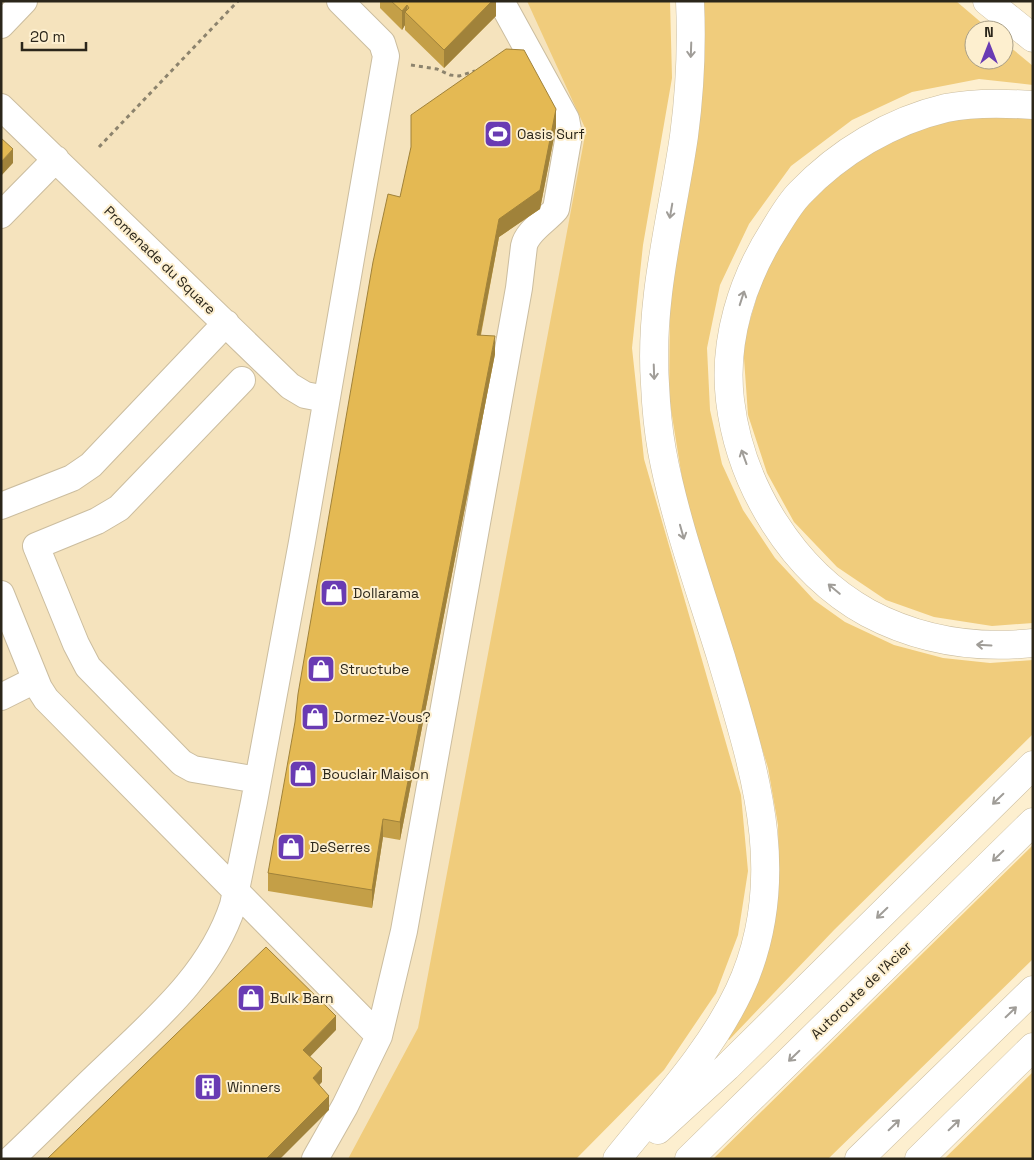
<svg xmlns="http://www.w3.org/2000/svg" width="1034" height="1160" font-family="'Space Grotesk',sans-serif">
  <rect width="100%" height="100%" fill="#fdefcf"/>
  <path fill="#f5e3bd" d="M1 1H550L619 124 548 1159H1Z"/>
  <path fill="#f0cc7c" d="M527 1H670L672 78 643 245 632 348 644 459 741 795 748 871 738 935 716 993 664 1070 576 1159H348L418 1028 586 130Z
    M701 1H956L990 30H974V60H1004V42L1033 66V85L979 79 912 92 852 120 791 166 749 224 720 285 707 348 710 410 722 464 743 510 775 558 814 600 845 622 894 645 943 658 990 663 1033 660V734L834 930 729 1040 723 1034 769 942 779 886 778 825 768 768 685 497 669 397 670 290Z
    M967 116 1033 118V623L992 626 934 617 886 600 837 567 794 522 767 473 748 415 743 344 763 276 796 214 859 157 913 129Z
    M1033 845V959L828 1159H713Z
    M1033 1072V1159H944Z"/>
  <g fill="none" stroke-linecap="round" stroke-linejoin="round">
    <defs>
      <path id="minor" d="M1 25 24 1
        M1 107 290 386 305 395 326 399
        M1 215 56 159
        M242 380 119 508 97 521 36 546 76 644 88 667 182 763 193 769 258 780
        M1 506 72 478 91 465 226 323
        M1 594 39 688 46 699 379 1036
        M1 697 35 680
        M11 1159C43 1129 73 1098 105 1068 155 1020 211 973 233 905L254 802 302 542 386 56 382 43 340 1
        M315 1159 345 1106 379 1036 404 931 519 288 524 246C527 231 546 221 556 209L569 135 566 119 501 1"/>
      <path id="highway" d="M987 1 1033 38
        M1033 105C1004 103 974 102 946 108 891 121 839 152 800 193 790 203 782 217 774 230 742 280 723 341 730 400 740 485 792 571 868 613 919 640 976 649 1033 643
        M658 1130 727 1067 1033 765
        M617 1159C660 1105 709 1054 739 991 792 878 754 769 721 657 700 589 675 521 662 451 658 429 656 407 655 384 649 300 672 218 684 136 690 91 692 46 690 1
        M689 1159 1033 822
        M859 1159 1033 990
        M919 1159 1033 1047"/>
    </defs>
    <use href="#minor" stroke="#cbbd9f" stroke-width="28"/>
    <use href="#highway" stroke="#cbbd9f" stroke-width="29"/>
    <path stroke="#8c836d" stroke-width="3" stroke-dasharray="4 4" stroke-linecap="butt" d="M411 65 437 69 450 75 459 76 475 71
      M99 147 238 1"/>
    <use href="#minor" stroke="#fff" stroke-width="26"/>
    <use href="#highway" stroke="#fff" stroke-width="28"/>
  </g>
  <path fill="#c49f47" d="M380 1H496V16L444 68 405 30V25L402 30 380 8Z
    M556 127 540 209 499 237 481 335 495 354 400 840 383 837 372 908 268 891V873L400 197Z"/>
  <path fill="#a0823a" d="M492 1H496V16L444 68V50Z
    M407 5V14L405 12V25L402 30V11Z
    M556 109V127L540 209 499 237 477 353V335L499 219Z
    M13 149V163L1 176V162Z
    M495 336V354L400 840V822Z
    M383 819V837L372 908V890Z
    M336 1016V1030L303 1064V1050Z
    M322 1068V1082L313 1092V1078Z
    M329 1096V1110L280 1159H266Z"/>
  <path fill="#e4b953" stroke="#a0823a" d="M391 1H492L444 50 405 12 409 8 407 5 402 11Z
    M506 49 524 50 556 109 540 190 499 219 477 335 495 336 400 822 383 819 372 890 268 873 295 722 298 694 373 262 388 194 400 197 411 147V115Z
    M1 138 13 149 1 162Z
    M266 947 336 1016 303 1050 322 1068 313 1078 329 1096 266 1159H47Z"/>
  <defs><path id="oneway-shaft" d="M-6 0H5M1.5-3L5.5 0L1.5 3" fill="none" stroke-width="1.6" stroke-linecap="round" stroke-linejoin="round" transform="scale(1.25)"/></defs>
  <g stroke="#a09d98">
    <use href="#oneway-shaft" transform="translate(691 50) rotate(92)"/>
    <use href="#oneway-shaft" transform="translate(671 211) rotate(100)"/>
    <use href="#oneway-shaft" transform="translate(742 298) rotate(-72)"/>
    <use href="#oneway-shaft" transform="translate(654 372) rotate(88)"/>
    <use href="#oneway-shaft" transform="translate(744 457) rotate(-110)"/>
    <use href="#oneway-shaft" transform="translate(682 532) rotate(74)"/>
    <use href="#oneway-shaft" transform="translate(834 589) rotate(-140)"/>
    <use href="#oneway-shaft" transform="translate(984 645) rotate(-177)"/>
    <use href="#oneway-shaft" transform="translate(998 799) rotate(136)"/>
    <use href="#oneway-shaft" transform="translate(998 856) rotate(136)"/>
    <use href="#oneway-shaft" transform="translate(882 913) rotate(136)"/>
    <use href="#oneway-shaft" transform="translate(1011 1012) rotate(-44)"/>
    <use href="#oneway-shaft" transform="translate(794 1056) rotate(136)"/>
    <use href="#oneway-shaft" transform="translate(894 1125) rotate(-44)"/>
    <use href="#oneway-shaft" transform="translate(954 1125) rotate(-44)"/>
  </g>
  <defs>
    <symbol id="stadium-square" viewBox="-11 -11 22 22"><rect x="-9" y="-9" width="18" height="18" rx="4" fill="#693bb3" stroke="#fdefcf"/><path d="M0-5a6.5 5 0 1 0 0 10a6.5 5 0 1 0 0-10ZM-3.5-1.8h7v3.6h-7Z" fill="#fff"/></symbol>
    <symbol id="shop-square" viewBox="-11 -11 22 22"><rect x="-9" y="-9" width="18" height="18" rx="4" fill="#693bb3" stroke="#fdefcf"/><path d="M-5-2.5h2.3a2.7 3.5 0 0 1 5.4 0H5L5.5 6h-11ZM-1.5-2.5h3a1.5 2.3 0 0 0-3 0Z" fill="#fff"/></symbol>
    <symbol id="building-square" viewBox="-11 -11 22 22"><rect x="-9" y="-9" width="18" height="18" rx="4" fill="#693bb3" stroke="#fdefcf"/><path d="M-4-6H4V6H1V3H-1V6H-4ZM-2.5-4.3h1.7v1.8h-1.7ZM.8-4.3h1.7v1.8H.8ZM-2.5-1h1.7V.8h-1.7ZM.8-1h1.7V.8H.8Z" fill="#fff"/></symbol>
  </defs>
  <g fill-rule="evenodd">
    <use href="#stadium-square" x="482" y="118" width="32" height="32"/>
    <use href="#shop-square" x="318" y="577" width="32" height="32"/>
    <use href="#shop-square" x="305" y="653" width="32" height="32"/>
    <use href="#shop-square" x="299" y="701" width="32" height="32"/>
    <use href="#shop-square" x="287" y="758" width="32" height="32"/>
    <use href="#shop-square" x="275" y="831" width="32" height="32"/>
    <use href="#shop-square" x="235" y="982" width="32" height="32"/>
    <use href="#building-square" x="192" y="1071" width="32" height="32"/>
  </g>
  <g text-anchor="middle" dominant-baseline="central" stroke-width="4" stroke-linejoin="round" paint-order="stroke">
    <g font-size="14" fill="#2b261a" stroke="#fdefcf" text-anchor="start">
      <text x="517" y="134">Oasis Surf</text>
      <text x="353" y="593">Dollarama</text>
      <text x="340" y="669">Structube</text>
      <text x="334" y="717">Dormez-Vous?</text>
      <text x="322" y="774">Bouclair Maison</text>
      <text x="310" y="847">DeSerres</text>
      <text x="270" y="998">Bulk Barn</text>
      <text x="227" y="1087">Winners</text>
    </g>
    <g font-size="14" fill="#2b261a" stroke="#fdefcf">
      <text transform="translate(160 260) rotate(44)">Promenade du Square</text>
      <text transform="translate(861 990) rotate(-44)">Autoroute de l'Acier</text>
    </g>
  </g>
  <rect width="1034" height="1160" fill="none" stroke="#2b261a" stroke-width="5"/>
  <g transform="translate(989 45)"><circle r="24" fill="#fdefcf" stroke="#a99f87"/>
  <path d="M0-4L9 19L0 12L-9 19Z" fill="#693bb3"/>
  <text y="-8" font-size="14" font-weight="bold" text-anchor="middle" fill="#2b261a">N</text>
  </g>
  <path d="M22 42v8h64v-8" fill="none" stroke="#2b261a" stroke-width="2.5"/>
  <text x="30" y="42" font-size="15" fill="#2b261a" stroke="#fdefcf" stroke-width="4" paint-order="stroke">20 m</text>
</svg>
